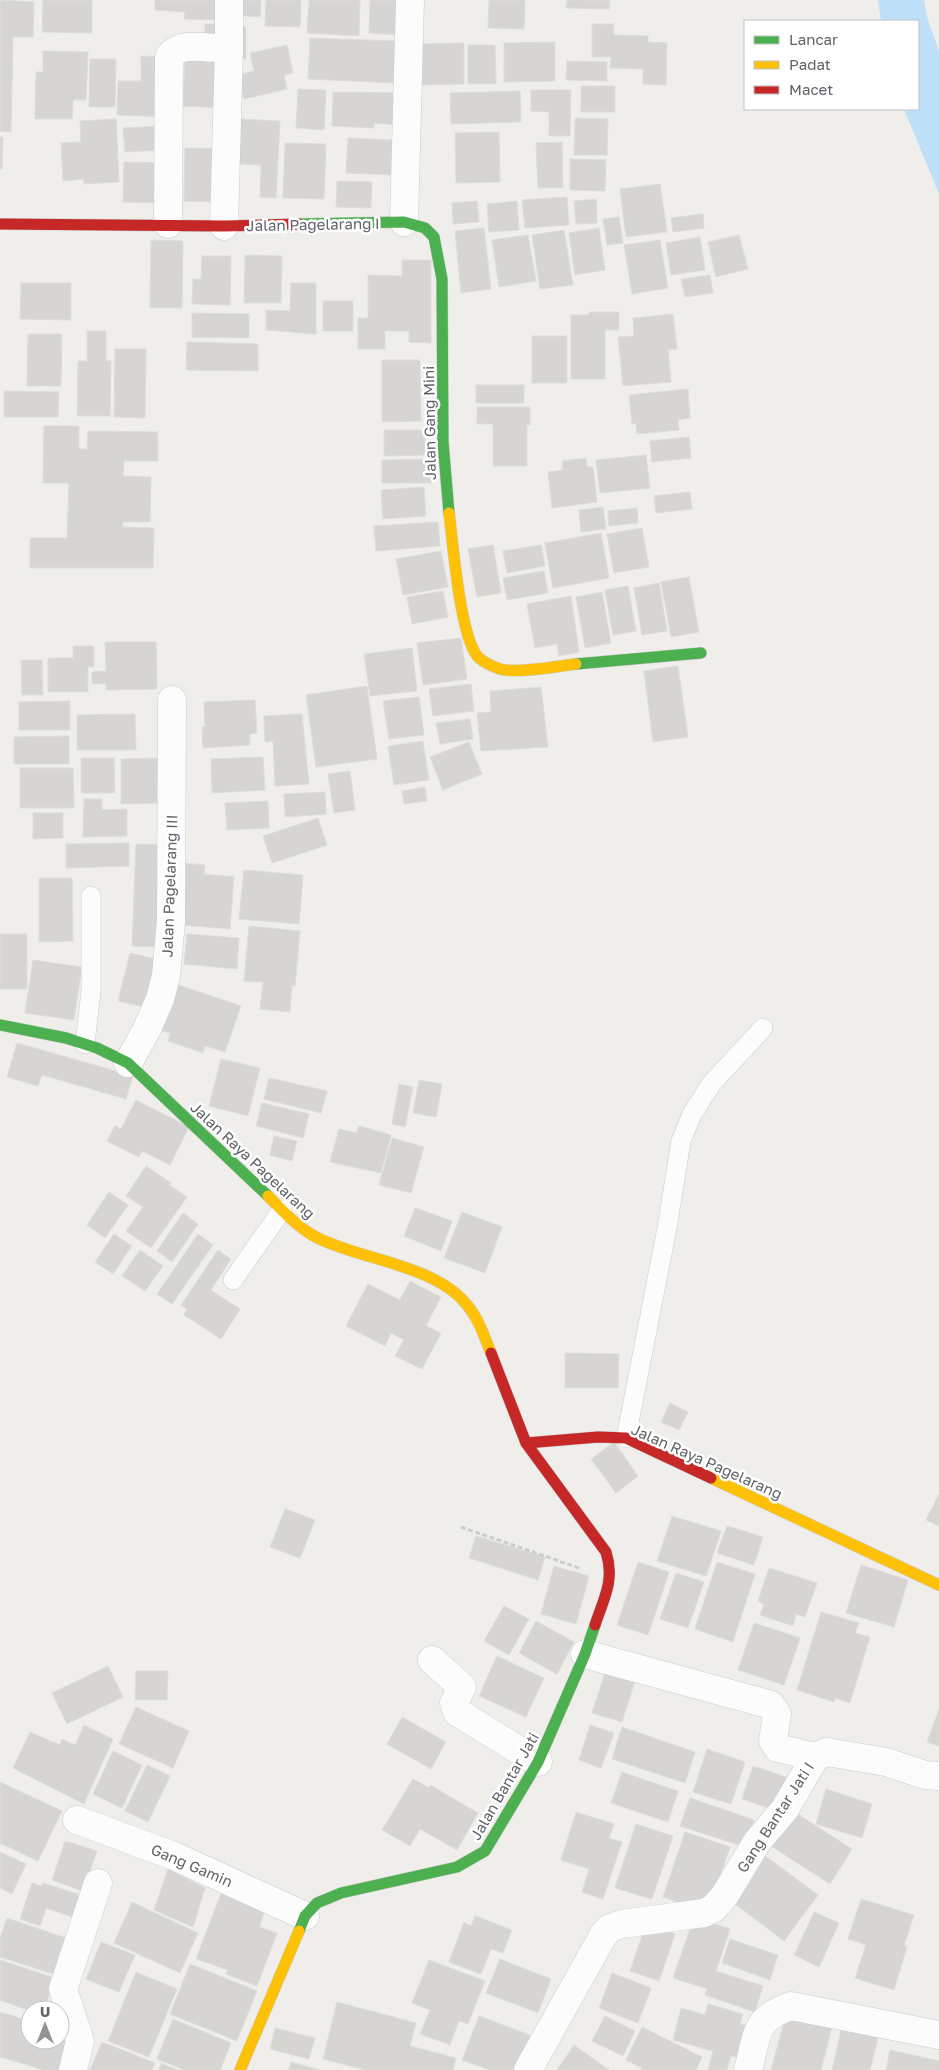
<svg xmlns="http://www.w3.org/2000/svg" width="939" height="2070" font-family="'Golos Text',sans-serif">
  <rect width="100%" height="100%" fill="#efeeea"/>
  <path fill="#bfe0f9" d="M878 0H924L927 17 939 51V194L904 109H918V21H881Z"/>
  <path fill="#d6d5d3" stroke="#deddd9" d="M0 0 34 2 33 37H13L11 132 0 131Z
    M43 0H92V33L42 32Z
    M155 0H220L219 20 184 19 185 12 155 10Z
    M235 0H261L260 17 234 15Z
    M266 0H301L300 27 265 26Z
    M309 0H360L359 36 307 33Z
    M370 0H404L402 35 369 33Z
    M489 0H525L524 29 488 28Z
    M567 0H610L609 9 566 8Z
    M205 24H220L221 42H205Z
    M592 24H614V35L648 36V42L667 43 666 85 643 84V69L610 68 611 57H592Z
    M234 27H246V59L233 58Z
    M310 38 396 41 394 83 308 79Z
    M555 42V81L504 82V43Z
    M464 43V84L422 85 421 44Z
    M287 45 293 73 284 75 287 89 244 99 239 75 254 71 250 53Z
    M468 45H495L496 84H468Z
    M43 51 88 52 86 100H73L72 119H35L36 72H43Z
    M141 56 165 57V117L117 115 118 81H141Z
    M185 56 225 58 223 108 183 106Z
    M90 59H116L115 107H89Z
    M567 61 607 62V81L566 80Z
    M581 86H615V112H581Z
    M298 89 326 90 324 130 296 128Z
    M531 90H571L570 136H549V112L531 111Z
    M520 91 521 122 451 124 450 93Z
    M333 92 400 93 398 125 374 123V128L332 126Z
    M575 118 608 119 607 155H574Z
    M116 119 119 182 84 184 83 179 63 181 61 143 81 142 80 121Z
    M240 119 280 121 276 198 260 197 261 165 238 164Z
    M162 126 164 150 125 152 123 128Z
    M499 132 500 182 456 183 455 133Z
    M0 137H3L2 169H0Z
    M348 138 395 140 394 175 346 173Z
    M562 142 563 188H538L536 143Z
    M285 143 326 144 324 199 283 198Z
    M185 148 225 149V202L184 201Z
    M570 159 606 160 605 191 570 190Z
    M124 162 167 163V203L123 202Z
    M337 181 372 182 371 208 336 207Z
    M660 184 667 232 626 237 620 189Z
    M567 197 569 225 525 228 522 200Z
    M596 199 597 223 576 224 574 201Z
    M477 201 479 222 453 224 452 203Z
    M517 201 519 230 489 232 487 204Z
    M703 214 704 228 673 232 671 218Z
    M619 217 623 243 607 245 603 219Z
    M484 228 491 289 461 293 455 231Z
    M599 228 605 270 575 275 569 233Z
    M564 230 573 285 540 289 532 235Z
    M528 235 536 281 499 287 492 240Z
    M739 235 748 269 716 277 708 242Z
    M700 237 705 270 671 275 666 243Z
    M151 240 183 241 182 308H150Z
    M660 240 668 288 632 294 624 245Z
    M245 255 282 256 281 303H244Z
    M202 256H231L230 305 192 304 193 279H201Z
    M402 260H431V343L409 342V331H385V349H358V318H368V275L402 276Z
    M710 275 713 293 685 297 681 279Z
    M21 283H71V320L20 319Z
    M291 283H316V334L266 330V310L290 311Z
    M323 301H353V331H323Z
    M589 312H619V330H605V379H571V315H589Z
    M192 313 249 314V338L192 337Z
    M673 314 677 349 668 350 671 382 623 386 618 337 634 336 633 318Z
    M87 331H106V361H111L110 416H77L78 361H87Z
    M28 334H62L61 386H27Z
    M532 336H567V383H532Z
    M187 342 258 344V371L186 370Z
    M115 349H146L145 418 114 417Z
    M382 360H420L421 421 382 422Z
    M476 385H524V403H476Z
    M688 389 690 418 678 420 679 430 637 434 636 423 632 424 629 395Z
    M4 391 59 392 58 417H4Z
    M477 407H530V425H527V466H493V424H477Z
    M44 426H79V449H87L88 431 158 432V461H124L123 476 151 477 150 522H123V527L154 528 153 568H30V538H67L69 483H43Z
    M384 430H425V455L384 456Z
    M689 437 691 458 652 462 650 441Z
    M646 455 650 488 600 493 596 460Z
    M586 458 587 467H593L597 502 552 508 548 472 563 470 562 461Z
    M432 459V483H382V460Z
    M424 487 426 516 383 519 381 490Z
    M690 492 692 509 656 513 654 496Z
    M603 507 606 529 581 532 579 510Z
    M637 508 638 523 609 526 608 511Z
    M438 522 440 546 376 551 374 526Z
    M642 528 649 567 614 573 607 534Z
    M601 533 609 578 553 588 545 543Z
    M493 545 501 593 477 597 468 549Z
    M541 545 545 566 507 573 503 551Z
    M441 551 448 587 403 595 396 559Z
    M544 571 548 593 507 600 503 578Z
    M689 577 699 632 671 637 661 582Z
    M659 583 667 631 642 635 634 588Z
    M628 586 636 631 613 635 605 590Z
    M443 591 448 617 412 624 407 597Z
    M602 592 611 643 585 648 576 597Z
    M571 596 579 652 559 656 557 644 535 648 527 604Z
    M461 638 467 679 423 685 417 643Z
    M105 642H156L157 689 106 690V684H92V672L106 671Z
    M73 646H94V667H88V692H48V658H73Z
    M412 648 417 691 370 696 364 654Z
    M21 660H42L43 695H22Z
    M678 666 688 737 653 742 644 671Z
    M471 684 474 711 433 716 429 689Z
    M367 686 377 759 316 767 306 695Z
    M541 687 548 747 481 751 477 713 491 712 490 691Z
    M419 697 424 735 389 739 383 701Z
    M255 700 257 733 249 734 250 745 203 748 202 727H205L204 702Z
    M70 701V730H19V702Z
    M135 714 136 750H77V715Z
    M302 714 309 784 275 786 273 741 265 742 264 716Z
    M470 719 473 739 440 744 436 723Z
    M69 736V764H14V737Z
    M423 741 429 780 394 785 388 746Z
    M469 742 482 774 443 790 430 757Z
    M263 757 265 790 212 793 211 759Z
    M81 758H114L115 793H81Z
    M159 758V803L121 804V759Z
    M20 768H73L74 808H20Z
    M350 771 355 810 334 813 328 774Z
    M425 787 427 801 404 804 402 791Z
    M325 792 326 814 285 817 284 794Z
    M84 799H102V810L127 809V836L83 837Z
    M268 801 269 828 227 830 225 803Z
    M33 813H63V838L33 839Z
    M318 818 327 845 272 863 263 836Z
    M129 843V866L66 868V844Z
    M136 844 166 845 161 947 132 946Z
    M183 863 205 865 204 874 234 877 230 929 181 925Z
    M244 870 303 875 299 924 239 919Z
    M39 878H72L73 941 39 942Z
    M249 926 300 931 295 986 292 985 290 1012 260 1009 263 982 244 981Z
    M0 934H27V989H0Z
    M187 934 239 938 237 969 184 964Z
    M130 953 156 959 144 1007 118 1001Z
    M33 960 82 967 74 1020 25 1013Z
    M176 984 241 1006 225 1052 205 1046 203 1053 168 1041 170 1033 160 1030Z
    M17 1043 133 1076 126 1099 42 1075 38 1086 7 1077Z
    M221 1059 260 1068 248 1116 209 1106Z
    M269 1078 327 1091 321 1113 264 1099Z
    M419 1080 442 1084 436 1117 413 1113Z
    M399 1084 413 1087 405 1127 392 1124Z
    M136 1100 189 1127 170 1165 142 1151 139 1157 107 1141 115 1126 121 1129Z
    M262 1103 309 1114 303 1138 256 1126Z
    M359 1126 391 1135 381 1173 330 1162 339 1129 356 1133Z
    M274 1136 297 1141 292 1161 270 1155Z
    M392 1138 424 1147 411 1193 379 1185Z
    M146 1166 171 1183 169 1185 187 1197 151 1248 126 1231 143 1207 126 1196Z
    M109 1192 128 1205 105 1238 87 1225Z
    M415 1208 452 1221 441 1251 404 1236Z
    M462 1212 502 1227 485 1273 444 1258Z
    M183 1213 198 1224 172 1262 157 1251Z
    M114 1234 132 1246 113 1274 95 1262Z
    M198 1234 213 1245 172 1304 157 1294Z
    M140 1250 163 1266 145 1291 122 1276Z
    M218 1250 231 1259 211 1290 240 1309 221 1339 184 1315 187 1309 181 1305Z
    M410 1281 441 1297 426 1326 441 1333 422 1369 395 1356 404 1340 391 1333 385 1346 346 1326 368 1284 400 1300Z
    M565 1353 619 1354 618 1388H565Z
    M670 1403 688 1412 679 1430 661 1422Z
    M614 1442 638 1476 616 1493 591 1459Z
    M939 1494V1526L926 1520Z
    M285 1509 315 1520 300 1558 270 1547Z
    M672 1516 721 1531 706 1576 657 1561Z
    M727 1526 763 1537 754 1565 717 1553Z
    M476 1536 545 1557 538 1580 469 1558Z
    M638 1562 669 1572 648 1635 617 1625Z
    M717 1562 755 1574 733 1642 695 1629Z
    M861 1565 908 1580 894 1627 846 1613Z
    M554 1566 589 1576 576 1624 541 1614Z
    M769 1568 817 1583 805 1617 796 1614 793 1626 760 1615 764 1604 758 1601Z
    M676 1573 704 1582 688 1628 660 1619Z
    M504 1606 529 1619 509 1655 484 1641Z
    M821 1612 859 1623 855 1633 870 1637 850 1703 835 1698 834 1702 797 1690Z
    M536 1621 574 1642 557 1674 519 1653Z
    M754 1623 800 1638 784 1685 738 1670Z
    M497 1656 544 1678 526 1717 479 1696Z
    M608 1664 637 1675 622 1722 592 1713Z
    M108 1666 123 1697 67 1724 52 1693Z
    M136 1671H168L167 1700H135Z
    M136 1707 189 1731 173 1768 119 1744Z
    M939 1709V1746L927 1742Z
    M402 1717 446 1742 431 1769 387 1744Z
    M84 1725 113 1739 84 1804 13 1768 30 1732 60 1745 62 1739 75 1745Z
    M590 1725 614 1733 601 1768 579 1760Z
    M622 1727 695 1752 685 1783 612 1759Z
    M707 1749 745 1762 731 1804 693 1792Z
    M113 1751 142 1765 122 1808 93 1794Z
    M147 1765 170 1776 148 1822 125 1811Z
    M753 1766 789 1778 778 1811 742 1799Z
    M622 1772 678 1791 668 1822 611 1803Z
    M413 1779 429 1788 430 1785 478 1813 457 1850 420 1829 410 1846 382 1830Z
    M0 1782 62 1811 38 1861 0 1843Z
    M826 1789 872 1804 862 1838 816 1824Z
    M690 1798 754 1820 745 1847 680 1826Z
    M793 1811 852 1849 830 1884 771 1846Z
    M576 1812 614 1824 609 1838 622 1842 603 1899 582 1892 589 1869 561 1860Z
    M636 1824 673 1836 652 1899 615 1888Z
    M685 1832 730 1847 708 1912 663 1897Z
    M65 1841 97 1851 83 1891 52 1880Z
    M0 1852 26 1864 12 1894 0 1888Z
    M764 1855 818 1895 784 1941 730 1900Z
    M168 1869 205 1888 193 1927 154 1910Z
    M32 1883 42 1886 43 1883 80 1895 73 1917 46 1908 40 1926 20 1919Z
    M222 1891 266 1908 259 1927 277 1933 257 1986 226 1974 228 1970 196 1959Z
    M861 1899 914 1915 904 1946 907 1947 894 1990 855 1978 866 1945 848 1939Z
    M132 1902 198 1933 180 1973 114 1943Z
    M814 1912 839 1923 819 1967 794 1955Z
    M475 1916 512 1930 503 1953 491 1949 481 1974 449 1962 464 1922 471 1926Z
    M694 1917 730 1929 716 1971 763 1986 755 2012 705 1995 707 1989 673 1978Z
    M7 1918 66 1938 54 1974 0 1957V1939Z
    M646 1924 675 1934 659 1981 630 1971Z
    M730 1939 778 1955 770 1980 722 1963Z
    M101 1942 135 1955 119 1992 86 1979Z
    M500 1959 551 1979 538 2013 486 1993Z
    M0 1960 55 1978 44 2010 30 2011 0 2000Z
    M429 1960 485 1981 468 2024 459 2021 450 2045 420 2034 430 2010 412 2003Z
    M190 1964 257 1991 237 2041 170 2014Z
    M136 1972 177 1989 149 2057 108 2041Z
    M612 1973 651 1988 638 2023 599 2008Z
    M337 2002 416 2023 410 2046 456 2058 453 2070H366L323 2059Z
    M708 2004 743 2014 740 2024 754 2027 745 2059 731 2056 727 2070H708L713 2051 673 2040 681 2008 705 2015Z
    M0 2012 30 2021V2040H60V2031L72 2034 62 2070H44L0 2057Z
    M786 2015 832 2027 821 2070H771Z
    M479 2016 530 2035 517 2070H490L462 2060Z
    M605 2016 635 2031 623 2056 592 2041Z
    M173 2019 231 2043 220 2070H185L157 2059Z
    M842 2026 879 2034 870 2070H832Z
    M642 2027 702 2057 696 2070H641L642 2068 626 2060Z
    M275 2028 315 2038 309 2059 270 2049Z
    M102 2042 155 2063 152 2070H90Z
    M574 2045 609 2070H557Z
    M890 2050 939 2061V2070H886Z
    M291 2062 320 2070H289Z
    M161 2063 178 2070H159Z"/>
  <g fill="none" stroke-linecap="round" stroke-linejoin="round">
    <defs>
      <path id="lane" d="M85 1044 91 991V896
        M233 1280 282 1210
        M626 1438 667 1228 681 1141 692 1114 712 1083 763 1028"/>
      <path id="street" d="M404 222 410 0
        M168 224 169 57C180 40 211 49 229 49V0
        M224 226 229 49
        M128 1063 146 1031 160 999 166 976 171 921 172 700
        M585 1654 771 1705 777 1714 773 1741 778 1748 815 1757
        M432 1660 462 1687 454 1703 457 1712 538 1762
        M77 1820 174 1856 305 1916
        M73 2070 80 2041 63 1989 98 1883
        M528 2070 604 1934 610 1928 622 1924 704 1913 714 1908 725 1895 757 1842 785 1809 815 1757 827 1752 886 1762 925 1775 939 1776
        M748 2070C758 2035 753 2019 791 2006L939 2035"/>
      <path id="fast" d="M299 224 404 222 425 228 434 237 442 279 443 442 449 513
        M576 664 701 653
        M0 1025 66 1038 97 1048 128 1063 268 1196
        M299 1931 305 1916 317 1903 341 1893 457 1867 485 1851 538 1762 585 1654 595 1625"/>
      <path id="slow" d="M449 513C453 542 460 640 479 658 484 662 494 667 500 669 517 674 558 666 576 664
        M268 1196C282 1210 299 1229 318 1238 361 1260 436 1265 467 1305 479 1319 484 1336 491 1353
        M711 1478 939 1585
        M240 2070 299 1931"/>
      <path id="jam" d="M0 224 224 226 299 224
        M491 1353 526 1443 606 1552C615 1580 604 1598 595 1625
        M526 1443 598 1437 626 1438 711 1478"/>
    </defs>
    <use href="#lane" stroke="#cbcccc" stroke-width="20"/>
    <use href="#street" stroke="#cbcccc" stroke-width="29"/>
    <use href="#fast" stroke="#cacacb" stroke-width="12"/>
    <use href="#slow" stroke="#cacacb" stroke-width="12"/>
    <use href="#jam" stroke="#cacacb" stroke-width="12"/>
    <path stroke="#cacfcc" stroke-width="3" stroke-dasharray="5 2.5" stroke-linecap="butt" d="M461 1527 579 1568"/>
    <use href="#lane" stroke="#fdfcfc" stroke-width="19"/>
    <use href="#street" stroke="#fdfcfc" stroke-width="28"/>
    <use href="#fast" stroke="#4caf50" stroke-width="11"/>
    <use href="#slow" stroke="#ffc107" stroke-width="11"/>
    <use href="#jam" stroke="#c62828" stroke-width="11"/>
  </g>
  <g text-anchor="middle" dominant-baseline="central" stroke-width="5" stroke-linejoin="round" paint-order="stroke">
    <g font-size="15" fill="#5f6368" stroke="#fff">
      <text transform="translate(313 224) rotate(-1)">Jalan Pagelarang I</text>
      <text transform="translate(429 423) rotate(-91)">Jalan Gang Mini</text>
      <text transform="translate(169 886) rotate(-88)">Jalan Pagelarang III</text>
      <text transform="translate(253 1160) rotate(43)">Jalan Raya Pagelarang</text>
      <text transform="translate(707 1461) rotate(24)">Jalan Raya Pagelarang</text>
      <text transform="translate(504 1786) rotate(-60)">Jalan Bantar Jati</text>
      <text transform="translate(775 1817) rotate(-57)">Gang Bantar Jati I</text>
      <text transform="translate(192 1865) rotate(23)">Gang Gamin</text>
    </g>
  </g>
  <rect x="744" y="20" width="175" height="90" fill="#ffffff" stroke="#bfc1c3"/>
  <rect x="754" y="36" width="25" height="8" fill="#4caf50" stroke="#bfc1c3"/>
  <text x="789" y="45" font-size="15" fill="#5f6368">Lancar</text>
  <rect x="754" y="61" width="25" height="8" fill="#ffc107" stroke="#bfc1c3"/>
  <text x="789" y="70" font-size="15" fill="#5f6368">Padat</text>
  <rect x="754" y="86" width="25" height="8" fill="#c62828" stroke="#bfc1c3"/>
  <text x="789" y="95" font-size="15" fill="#5f6368">Macet</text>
  <g transform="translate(45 2025)"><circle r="24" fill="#ffffff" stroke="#bfc1c3"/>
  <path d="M0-4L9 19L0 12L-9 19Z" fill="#919496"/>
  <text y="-8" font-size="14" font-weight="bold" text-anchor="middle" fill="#5f6368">U</text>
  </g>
</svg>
